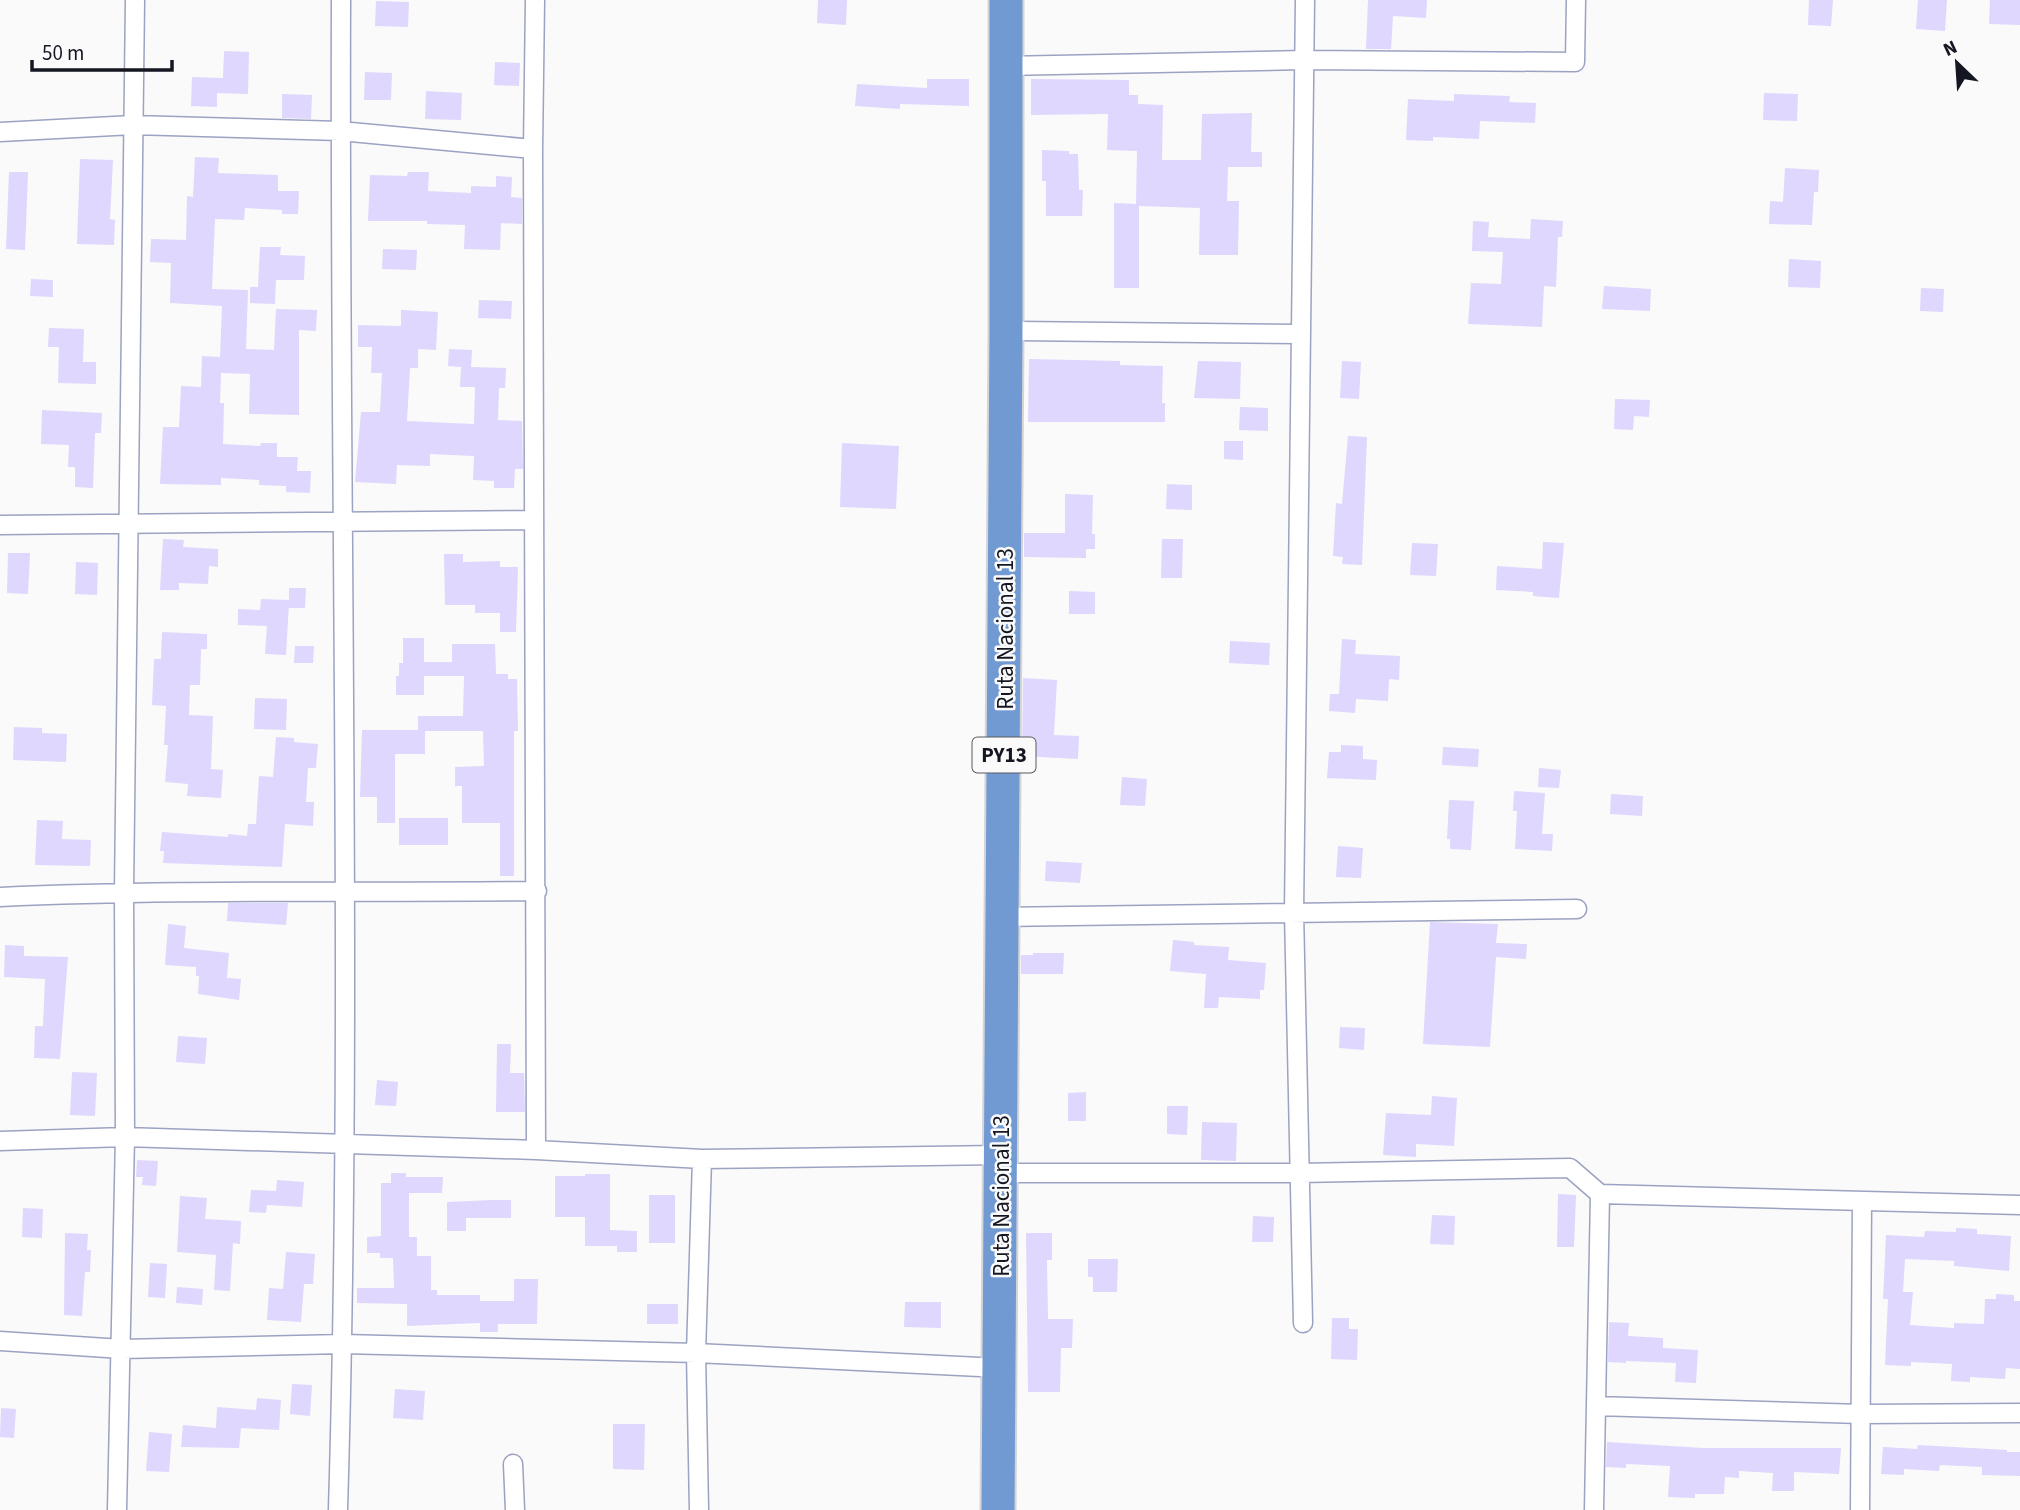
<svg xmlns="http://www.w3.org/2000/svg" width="2020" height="1510" font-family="'Source Sans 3',sans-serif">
  <rect width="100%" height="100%" fill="#fafafa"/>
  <path fill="#dfd7fd" d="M818 0H847L846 25 817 23Z
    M1368 0H1427L1426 18 1393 16 1391 49H1366Z
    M1809 0H1833L1831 26 1808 25Z
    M1918 0H1947L1945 31 1916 29Z
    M1990 0H2020V25L1989 24Z
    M376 1 409 2 408 27 375 26Z
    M224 51 249 52 248 94 217 93V107L191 106 192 77 223 78Z
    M495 62 520 63 519 86 494 85Z
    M365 72 392 73 391 100H364Z
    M927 79H969V106L900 104V109L855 106 857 84 927 88Z
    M1031 79 1129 80V95H1138V104L1163 105 1162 160H1201L1202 114 1252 113 1251 152H1262V167H1228L1227 201H1239L1238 255H1199L1200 208 1139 206V288H1114V203L1136 204 1137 151 1107 150 1108 114 1031 115Z
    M426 91 462 93 461 120 425 119Z
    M1764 93 1798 94 1797 121 1763 120Z
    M282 94 312 95 311 119 282 118Z
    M1454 94 1510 96 1509 102 1536 103 1535 123 1480 121 1479 139 1433 137V141L1406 140 1408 99 1454 101Z
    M1042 150 1069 151V154H1078L1079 190H1083L1082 216H1046V181H1042Z
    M195 157 219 158 218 173 278 175V191H299L298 214H282V210L245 208 244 220 215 219 212 289 248 290 246 349 274 350 276 309 317 310 316 331 299 330V415L249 414 250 374 221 373 220 403H224L223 444 260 446 261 443H277V457H298L297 471H311L310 493 286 492V486L259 485V480L221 478V485L160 484 163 427H179L181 386 201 387 202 356 220 357 222 306 170 303 171 263 150 262 151 239 186 240 187 196 193 197Z
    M80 159 113 160 110 219 115 220 114 245 77 244Z
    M1785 168 1819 170 1818 192H1814L1812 225 1769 224 1770 201 1783 202Z
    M9 172H28L25 250 6 249Z
    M408 172H429L428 191 471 193V186L496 187V176L512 177 511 197 522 198V224L501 223 500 250 464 249 465 225 427 224V221H368L370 175 407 176Z
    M1531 219 1563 221 1562 237H1558L1556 287 1544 286 1542 327 1468 324 1471 283 1501 284 1503 252 1472 251 1473 221 1489 222 1488 237 1530 239Z
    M260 247H281L280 255 305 256 304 280H276L275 304 250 303V287H258Z
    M383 249 417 250 416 270 382 269Z
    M1789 259 1821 261 1820 288 1788 287Z
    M31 279 53 280V297L30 296Z
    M1604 286 1651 289 1650 311 1602 309Z
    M1921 288 1944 289 1943 312 1920 311Z
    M479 300 512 301 511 319 478 318Z
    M401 310 438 312 436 350 418 349V368H410L407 421 474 424 475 387H460L461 367 448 366 449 349 472 350 471 367 506 368 505 388H499L498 420 522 421 523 469H515L514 488H494V481L473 480 474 456 430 454V466L397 465 396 484 355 482 361 412H380L382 373H371L372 347H358V325L401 326Z
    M49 328 84 329 83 362H96V384L58 383 59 347H48Z
    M1029 359 1120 361V365L1163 366 1162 403H1165V422H1028Z
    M1198 361 1241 362 1240 399 1194 398Z
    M1342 361 1361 362 1359 399 1340 398Z
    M1615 399 1650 400 1649 417 1634 416 1633 430 1614 429Z
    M1240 407 1268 408V431L1239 430Z
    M42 410 102 413 101 433H95L93 488 75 487V467H68L69 445 41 444Z
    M1348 436 1367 437 1362 565 1342 564 1343 557 1333 556 1336 503 1342 504Z
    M1224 441H1243V460L1224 459Z
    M842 443 899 446 896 509 840 507Z
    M1167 484 1192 485V510L1166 509Z
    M1065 494 1093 495 1092 534H1095V549H1086V558L1024 557V533H1065Z
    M163 539 184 540 183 547 218 549V567L209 566 208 584 179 583V590H160Z
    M1162 539H1183L1182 578H1161Z
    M1543 542 1564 543 1559 598 1533 596V592L1496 590 1497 566 1542 569Z
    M1412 543 1438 544 1436 576 1410 575Z
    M8 553H30L28 594 7 593Z
    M444 554H463V562L500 561V567H518L516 632H500V613H475V605H445Z
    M76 562 98 563 97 595 75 594Z
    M289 588H306L305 608H288L289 603 286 655 265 654 267 626 238 625V609L260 610 261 599 289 600Z
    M1069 591 1095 592V614H1069Z
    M162 632 207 634V649H201L200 685H190L189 715 213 716 211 769 223 770 221 798 187 796 188 784 165 782 168 745H164L166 706 152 705 154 659H161Z
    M403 638H424V662H452V644H495L496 674H508V679H517L518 731H514V876H500V823H462V786H455V767L484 766 483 731H425V754H395V823H377V797H360L362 730H418V716H463L464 676H424V695H396V676H399V663H403Z
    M1342 639 1356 640 1355 654 1400 656 1399 680 1389 679 1388 701 1356 699 1355 713 1329 711 1330 694H1339Z
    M1230 641 1270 643 1269 665 1229 663Z
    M295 646H314L313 663H294Z
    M1023 678 1057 680 1054 735 1079 736 1078 759 1022 756Z
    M255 698 287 699 286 730 254 729Z
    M14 727 42 728V733L67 734 66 762 13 760Z
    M276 737 294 738V742L318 744 316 768H308L306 802H314L313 826 285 824 282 867 163 863 164 851H160L162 832 228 837V834L247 836 248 824H256L259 776 273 777Z
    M1341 745 1363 746V759L1377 760 1376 780 1327 778 1329 752H1341Z
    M1443 747 1479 749 1478 767 1442 765Z
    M1539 768 1561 770 1559 788 1538 787Z
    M1122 777 1147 779 1145 806 1120 805Z
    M1514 791 1545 793 1542 834H1553L1552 851 1515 849 1517 811H1513Z
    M1611 794 1643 796 1642 816 1610 814Z
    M1449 800 1474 801 1471 850 1450 849V839H1447Z
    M399 818H448V845H399Z
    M37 820 63 821 62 839 91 840 90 866 35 865Z
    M1338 846 1363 848 1361 878 1336 877Z
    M1046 861 1082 863 1080 883 1045 881Z
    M228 903H288L286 925 227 921Z
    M1430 922 1498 924 1496 943 1527 944 1526 959 1496 957 1490 1047 1423 1044Z
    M168 924 186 926 184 948 229 953 227 978 241 979 239 1000 198 994 199 976H196V967L165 965Z
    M1173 940 1194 942V945L1229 947 1228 960 1266 963 1264 990H1260V999L1219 997 1218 1008H1204L1206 974 1170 971Z
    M5 945 24 946V956L68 957 60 1059 34 1058 35 1026H43L45 979 4 977Z
    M1033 953H1064L1063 974H1021V955H1033Z
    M1340 1027 1365 1028 1364 1050 1339 1048Z
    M178 1036 207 1038 205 1064 176 1062Z
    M497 1044H511L510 1073H524L525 1112H496Z
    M72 1072 97 1073 95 1116 70 1115Z
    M377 1080 398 1082 396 1106 375 1105Z
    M1086 1092V1121H1068V1093Z
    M1432 1096 1457 1098 1454 1146 1416 1144V1157L1383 1155 1386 1113 1431 1115Z
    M1167 1106H1188L1187 1135 1167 1134Z
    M1202 1122 1237 1123 1236 1161 1201 1160Z
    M137 1160 158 1161 156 1186 142 1185 143 1177H136Z
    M391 1173H406V1177H443L442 1193H409V1237H417V1256H431V1290H437V1295H480V1301H514V1279H538L537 1324H498V1332H480V1323L407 1326V1304L357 1303V1288H394L393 1258H380V1253H367V1237L381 1236V1183H391Z
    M585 1174H610V1230L637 1231V1252H617V1246H585V1217H555V1176H585Z
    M277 1180 304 1182 302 1207 267 1205 266 1213 249 1212 251 1190 276 1191Z
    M1558 1194 1576 1195 1574 1247H1557Z
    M649 1195H675V1243H649Z
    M180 1196 207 1198 205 1219 241 1221 240 1244 233 1243 230 1291 214 1290 216 1255 177 1252Z
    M492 1200H511V1218H466V1231H447V1202Z
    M23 1208 43 1209 42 1238 22 1237Z
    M1432 1215 1455 1216 1454 1245 1430 1244Z
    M1253 1216 1274 1217 1273 1242H1252Z
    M1956 1228 1977 1229V1234L2011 1236 2009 1271 1954 1266V1261L1905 1259 1903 1292H1913L1910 1325 1954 1328V1323L1984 1324 1985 1299H1996V1294L2014 1295V1301H2020V1369L2006 1368 2005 1379 1970 1377V1382L1951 1381 1952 1364 1911 1362V1366L1885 1365 1888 1299H1883L1886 1235 1924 1237 1925 1231 1956 1232Z
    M65 1233 88 1234 87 1250H91L90 1272H85L82 1316 64 1315Z
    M1026 1233H1052V1260H1047L1048 1319H1073L1072 1348H1061L1060 1392H1028Z
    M286 1252 315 1254 313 1284H304L301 1322 267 1320 269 1288 283 1289Z
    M1088 1259H1118L1117 1292H1093V1277H1088Z
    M150 1263 167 1264 165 1298 148 1297Z
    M177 1287 203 1289 202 1305 176 1303Z
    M905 1302H941V1328L904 1327Z
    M647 1304H678V1324H647Z
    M1332 1318H1349V1329H1358L1357 1360 1331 1359Z
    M1609 1322 1629 1323 1628 1336 1663 1338V1348L1698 1350 1696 1383 1675 1382 1676 1363 1626 1361V1363L1608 1362Z
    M292 1384 312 1385 310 1416 290 1414Z
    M395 1389 425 1391 423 1420 393 1418Z
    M257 1398 281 1400 279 1430 241 1428 239 1448 181 1447 183 1425 216 1428 217 1407 256 1410Z
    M1 1408 16 1409 14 1438 0 1437Z
    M613 1424H645L644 1470 613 1469Z
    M149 1432 172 1434 169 1472 146 1471Z
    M1607 1442 1703 1448H1841L1839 1474 1794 1472V1491H1772L1773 1473 1739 1471V1478L1725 1477 1724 1494H1695V1498L1668 1497 1670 1466 1626 1464V1468L1606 1467Z
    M1918 1445 2007 1450V1452H2020V1476L1982 1475V1467L1940 1465 1939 1471 1904 1469V1475L1881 1474 1883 1447 1917 1449Z"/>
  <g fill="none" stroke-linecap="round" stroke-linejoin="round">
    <defs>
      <path id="street" d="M535 0 533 149 536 1150 702 1159 1001 1155
        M1006 66 1305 60 1575 62 1576 0
        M0 132 133 125 340 131 533 149
        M1006 331 1301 334
        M0 525 534 520
        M0 897C179 889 358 893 537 891
        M1003 917 1577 909
        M0 1141 125 1137 536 1150
        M1001 1173H1299L1570 1168 1600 1194 1594 1510
        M1600 1194 2020 1205
        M1303 1323 1294 912 1305 0
        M0 1341 122 1349 343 1344 696 1353 1000 1368
        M1596 1406 1861 1414 2020 1413
        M513 1464 515 1510
        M117 1510 125 1137 124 892 135 0
        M338 1510C353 1007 339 503 341 0
        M699 1510 696 1353 702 1159
        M1860 1510 1862 1202"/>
      <path id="highway" d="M998 1510 1006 331V0"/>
    </defs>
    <use href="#street" stroke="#9ca2c1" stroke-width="21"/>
    <use href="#highway" stroke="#d5d5d7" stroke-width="37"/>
    <use href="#street" stroke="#fff" stroke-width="18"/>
    <use href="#highway" stroke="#719ad3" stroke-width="33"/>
  </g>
  <g text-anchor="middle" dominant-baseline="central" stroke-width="5" stroke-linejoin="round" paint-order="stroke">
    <rect fill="#fafafa" stroke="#595a62" stroke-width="2" x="972.5" y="737.5" width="63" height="35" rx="5"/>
    <g font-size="21" font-weight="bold" fill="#141621">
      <text x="1004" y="755">PY13</text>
    </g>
    <g font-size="23" fill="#141621" stroke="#fafafa">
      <text transform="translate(1005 629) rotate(-90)">Ruta Nacional 13</text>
      <text transform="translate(1001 1196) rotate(-90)">Ruta Nacional 13</text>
    </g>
  </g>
  <g transform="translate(1957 63) rotate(335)" stroke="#fafafa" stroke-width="5" paint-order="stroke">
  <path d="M0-5L12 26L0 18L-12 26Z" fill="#141621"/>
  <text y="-10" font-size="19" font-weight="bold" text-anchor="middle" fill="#141621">N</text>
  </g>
  <path d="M32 60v10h140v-10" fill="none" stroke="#141621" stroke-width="3.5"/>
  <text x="42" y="60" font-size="21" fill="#141621" stroke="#fafafa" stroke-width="5" paint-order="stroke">50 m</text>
</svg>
